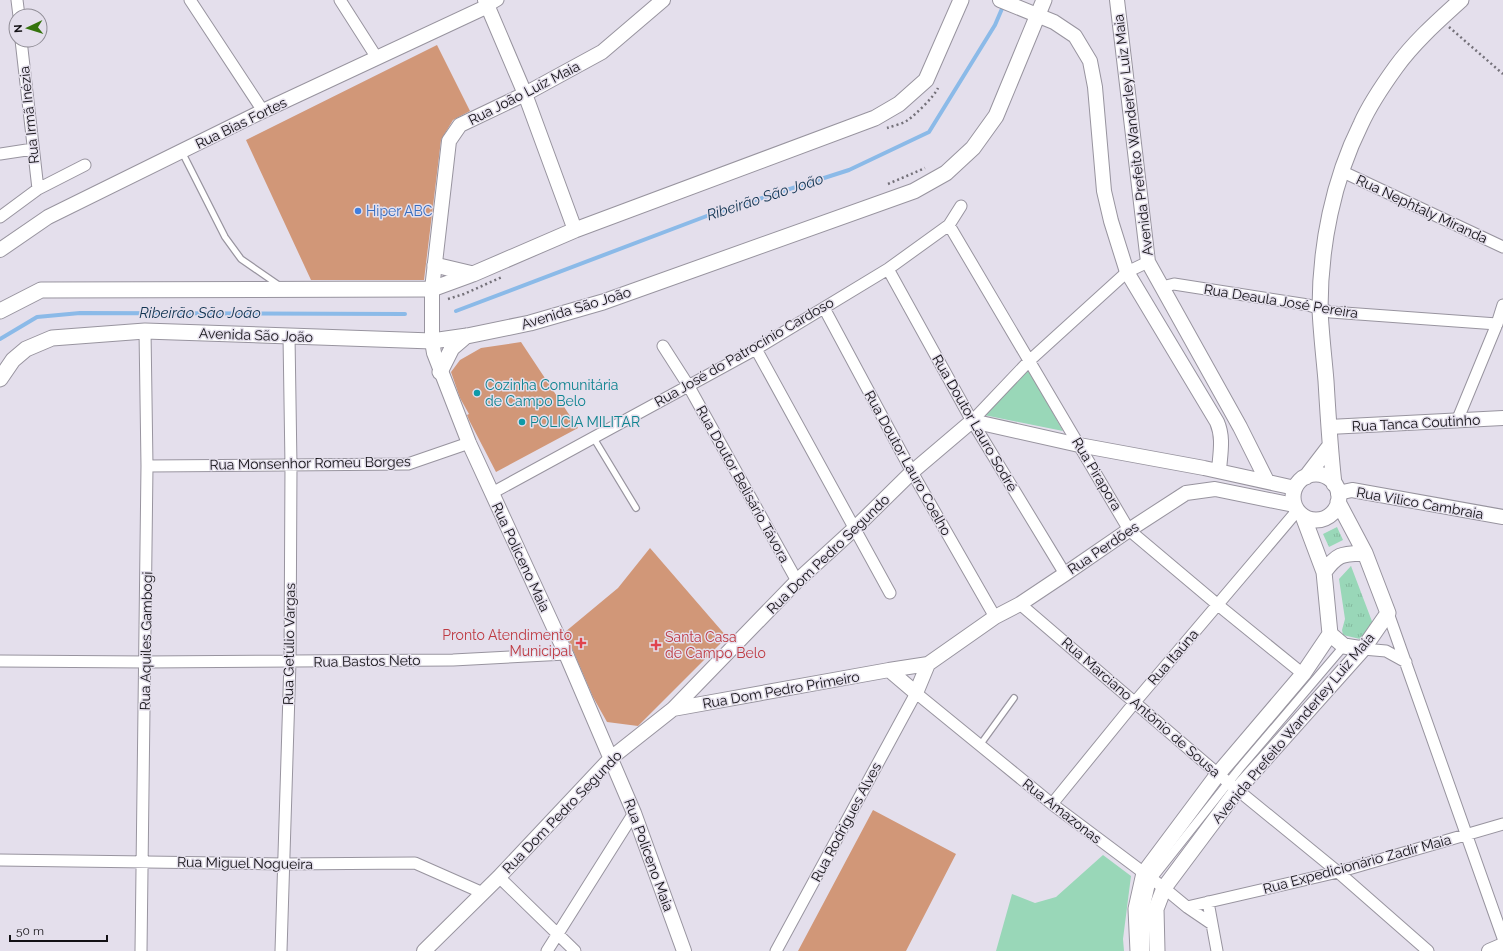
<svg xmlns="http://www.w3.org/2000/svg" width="1503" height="951" font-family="Raleway,sans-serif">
  <defs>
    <pattern id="grass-tufts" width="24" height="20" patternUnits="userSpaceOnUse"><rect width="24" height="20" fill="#99d7b8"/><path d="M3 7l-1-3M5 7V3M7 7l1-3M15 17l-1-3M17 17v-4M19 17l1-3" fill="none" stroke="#83b89d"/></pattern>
  </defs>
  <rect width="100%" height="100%" fill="#e4dfec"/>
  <path fill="url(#grass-tufts)" d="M1337 527 1343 540 1329 547 1323 534Z
    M1351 566 1373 624 1360 639 1343 635 1342 630 1345 619 1339 579Z"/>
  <path fill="#99d7b8" d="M1029 370 1063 431 984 415Z
    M1103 855 1131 876 1123 939 1124 951H996L1012 894 1035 903 1056 897Z"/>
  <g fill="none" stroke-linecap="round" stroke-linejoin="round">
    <path stroke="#8bbae8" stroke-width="4" d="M456 311 712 214 849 170 929 132 995 25 1004 4
      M0 339 37 317 80 313 405 314"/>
  </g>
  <path fill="#d19778" d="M437 45 470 111 453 120 441 140 424 280H311L246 140Z
    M521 342 578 428 496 472 469 420 467 415 469 414 460 398 451 372 460 360 481 348Z
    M650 548 727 637 638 726 607 722 593 697 565 632 618 588Z
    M873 810 956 854 906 951H798Z"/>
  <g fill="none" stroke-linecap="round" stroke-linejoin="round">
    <defs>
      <path id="service" d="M182 152 225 237 241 259 280 286
        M593 437 636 508
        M980 745 1014 698"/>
      <path id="pedestrian" d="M1145 951V910L1152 879 1240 768 1344 646"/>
      <path id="minor" d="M17 0 19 16
        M190 0 263 111
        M340 0 377 58
        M488 6 498 0
        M21 40 38 189
        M0 154 33 149
        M1341 171 1503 247
        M0 217 38 189 85 165
        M949 225 1129 530 1218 605 1303 674
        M888 269 972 421 1065 574
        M1162 287 1174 284 1308 305 1331 312 1497 324
        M824 308 912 472 995 617
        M663 346 688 385 797 581
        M756 349 890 593
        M972 421 1029 361 1127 272 1148 262
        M1457 421 1497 324 1503 305
        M147 466 408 464 469 443
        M492 493 756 349 888 269 949 225 961 206
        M1020 604 1218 774 1338 872 1428 951
        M1388 613 1503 938
        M1363 649 1386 651 1406 662
        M0 661 146 662 453 660 566 654
        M1052 804 1135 702 1297 511
        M0 860 283 864 415 863 483 893
        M499 877 575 951
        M1208 902 1217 951
        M1187 907 1338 872 1503 824
        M141 951 147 466 145 331
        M281 951 290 661 291 466 289 336
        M547 951 634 813
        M776 951 916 693 1052 804 1164 888 1187 907 1212 924"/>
      <path id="tertiary" d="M485 0 525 94 575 230
        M663 0 602 52 525 94 460 125 449 141 432 289V341L434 353 469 443 566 654 634 813 684 951
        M1000 0 1054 22 1075 36 1090 61 1095 87 1104 191 1111 221 1127 272 1217 422C1224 438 1220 454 1219 471
        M1117 0 1148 262 1240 427 1267 481
        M0 250 48 217 263 111 488 6
        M1329 427 1503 418
        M1338 493 1352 490 1503 517
        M889 670 916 693 928 664
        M673 709 889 670 928 664 995 617 1020 604 1065 574 1129 530 1186 493 1215 489 1294 505
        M424 951 499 877 611 758 673 709 797 581 854 529 912 472 972 421 1079 445 1204 468 1295 488
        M1489 951 1503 945"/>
      <path id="secondary" d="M435 265 473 274
        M0 311 41 290 432 289 473 274 575 230 875 118 899 104 926 80 961 0
        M440 372 452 348 466 336
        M0 379 13 360 26 349 52 338 145 331 432 341 467 336 530 323 603 302 914 191 946 173 973 148 996 116 1044 0
        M1293 497a23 23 0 1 1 46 0a23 23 0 1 1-46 0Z
        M1306 477 1329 447
        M1334 484C1330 449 1328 415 1326 381 1324 357 1321 333 1320 309 1320 246 1333 180 1361 124 1370 104 1383 85 1396 67 1414 42 1438 21 1461 0
        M1324 572C1338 553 1342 554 1365 553
        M1330 634 1344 646 1363 649
        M1138 951 1136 909 1144 873 1218 774 1303 674 1330 634 1324 572 1303 516
        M1157 951 1156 909 1164 888 1238 789 1363 649 1388 613 1365 553 1338 502"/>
    </defs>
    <use href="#service" stroke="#98949f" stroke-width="8"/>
    <use href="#pedestrian" stroke="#98949f" stroke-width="10"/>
    <use href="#minor" stroke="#98949f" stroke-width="13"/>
    <use href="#tertiary" stroke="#98949f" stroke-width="16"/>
    <use href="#secondary" stroke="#98949f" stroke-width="17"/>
    <path stroke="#747179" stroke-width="2.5" stroke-dasharray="2 3" stroke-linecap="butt" d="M1449 27 1503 74
      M887 128C893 126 902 124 908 120 916 114 934 97 938 88
      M888 184 925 168
      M448 299 464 294 502 277"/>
    <use href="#service" stroke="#fff" stroke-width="5.5"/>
    <use href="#pedestrian" stroke="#fff" stroke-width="8"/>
    <use href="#minor" stroke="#fff" stroke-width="11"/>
    <use href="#tertiary" stroke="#fff" stroke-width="14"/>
    <use href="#secondary" stroke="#fff" stroke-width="15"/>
  </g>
  <circle fill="#3f7fe0" stroke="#e4dfec" stroke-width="1.5" cx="358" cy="211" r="4"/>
  <g fill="#0f9aa8" stroke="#e4dfec" stroke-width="1.5">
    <circle cx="477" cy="393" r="4"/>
    <circle cx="522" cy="422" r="4"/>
  </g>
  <g fill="#e0444e" stroke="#e4dfec" stroke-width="1.5">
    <path d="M579 637h4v4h4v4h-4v4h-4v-4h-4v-4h4z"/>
    <path d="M654 639h4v4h4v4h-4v4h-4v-4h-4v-4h4z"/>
  </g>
  <g text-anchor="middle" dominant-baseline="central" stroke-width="3" stroke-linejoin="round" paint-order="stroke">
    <g font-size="14" fill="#131115" stroke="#e4dfec">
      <text transform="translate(524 93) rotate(-27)">Rua João Luiz Maia</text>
      <text transform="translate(29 115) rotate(-96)">Rua Irmã Inézia</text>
      <text transform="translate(241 123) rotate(-26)">Rua Bias Fortes</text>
      <text transform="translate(1133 135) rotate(-97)">Avenida Prefeito Wanderley Luiz Maia</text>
      <text transform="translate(1422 209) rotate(25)">Rua Nephtaly Miranda</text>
      <text transform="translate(1281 301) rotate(9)">Rua Deaula José Pereira</text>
      <text transform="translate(576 308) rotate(-17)">Avenida São João</text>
      <text transform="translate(256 335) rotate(2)">Avenida São João</text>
      <text transform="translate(744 352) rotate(-30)">Rua José do Patrocínio Cardoso</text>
      <text transform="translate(975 423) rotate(60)">Rua Doutor Lauro Sodré</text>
      <text transform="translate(1416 423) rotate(-3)">Rua Tanca Coutinho</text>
      <text transform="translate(310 463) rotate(-1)">Rua Monsenhor Romeu Borges</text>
      <text transform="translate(908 463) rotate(61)">Rua Doutor Lauro Coelho</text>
      <text transform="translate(1097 474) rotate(59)">Rua Pirapora</text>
      <text transform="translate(743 484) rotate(61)">Rua Doutor Belisário Távora</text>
      <text transform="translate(1420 503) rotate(10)">Rua Vilico Cambraia</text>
      <text transform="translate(1103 548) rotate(-34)">Rua Perdões</text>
      <text transform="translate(828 554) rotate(-44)">Rua Dom Pedro Segundo</text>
      <text transform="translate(521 557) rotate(65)">Rua Policeno Maia</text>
      <text transform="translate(146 641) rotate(-89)">Rua Aquiles Gambogi</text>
      <text transform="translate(289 644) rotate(-89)">Rua Getúlio Vargas</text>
      <text transform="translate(1173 657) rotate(-49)">Rua Itaúna</text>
      <text transform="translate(367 661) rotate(-1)">Rua Bastos Neto</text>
      <text transform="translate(781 690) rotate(-10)">Rua Dom Pedro Primeiro</text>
      <text transform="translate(1141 707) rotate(41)">Rua Marciano Antônio de Sousa</text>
      <text transform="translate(1293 728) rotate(-50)">Avenida Prefeito Wanderley Luiz Maia</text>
      <text transform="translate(1062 811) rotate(38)">Rua Amazonas</text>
      <text transform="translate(562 812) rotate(-46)">Rua Dom Pedro Segundo</text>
      <text transform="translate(846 822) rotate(-62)">Rua Rodrigues Alves</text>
      <text transform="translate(649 855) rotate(70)">Rua Policeno Maia</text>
      <text transform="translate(245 863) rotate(1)">Rua Miguel Nogueira</text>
      <text transform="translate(1357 864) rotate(-15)">Rua Expedicionário Zadir Maia</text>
    </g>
    <g font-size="14" fill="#366cbe" stroke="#e4dfec" text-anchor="start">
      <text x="366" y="211">Hiper ABC</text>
    </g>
    <g font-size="14" fill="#0d838f" stroke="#e4dfec" text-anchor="start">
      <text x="485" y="385">Cozinha Comunitária<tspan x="485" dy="16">de Campo Belo</tspan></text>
      <text x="530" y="422">POLICIA MILITAR</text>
    </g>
    <g font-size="14" fill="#be3a42" stroke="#e4dfec" text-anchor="end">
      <text x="572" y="635">Pronto Atendimento<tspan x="572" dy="16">Municipal</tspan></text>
      <text x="665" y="637" text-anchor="start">Santa Casa<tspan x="665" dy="16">de Campo Belo</tspan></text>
    </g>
    <g font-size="15" font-style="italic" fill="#103351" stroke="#e4dfec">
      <text transform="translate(765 197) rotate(-18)">Ribeirão São João</text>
      <text x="200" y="313">Ribeirão São João</text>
    </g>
  </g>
  <g transform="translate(28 28) rotate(266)"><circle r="19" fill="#e4dfec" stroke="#908d96"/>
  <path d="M0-3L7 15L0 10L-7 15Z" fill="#35740d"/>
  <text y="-6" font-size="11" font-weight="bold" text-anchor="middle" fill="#131115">N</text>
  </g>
  <path d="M10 935v6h97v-6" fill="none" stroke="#131115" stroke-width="2"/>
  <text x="16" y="935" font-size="12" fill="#131115" stroke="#e4dfec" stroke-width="3" paint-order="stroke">50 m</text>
</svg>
